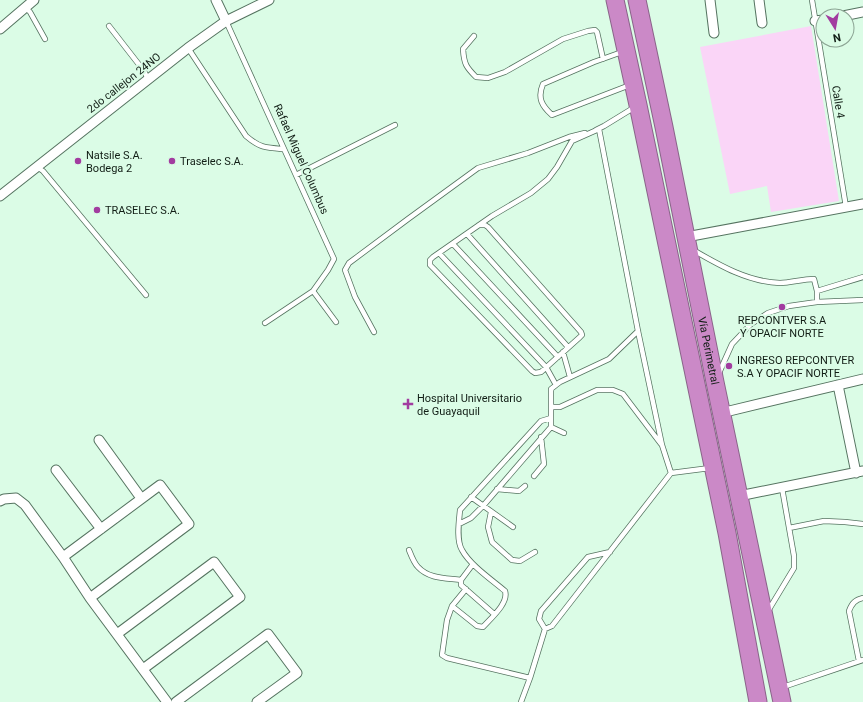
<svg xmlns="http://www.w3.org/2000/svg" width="863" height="702" font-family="Roboto,sans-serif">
  <rect width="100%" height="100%" fill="#dbfce6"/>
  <path fill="#fad5f7" d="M811 26 839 201 771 212 767 186 730 194 700 47Z"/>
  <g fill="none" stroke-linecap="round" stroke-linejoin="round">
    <defs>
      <path id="lane" d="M812 0 846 207
        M25 7 30 12 45 39
        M226 21 334 259 328 270 313 291 336 322
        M109 26 144 71 148 79
        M474 36 463 49C464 64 466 67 476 77L488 78 505 72 563 39 588 31 595 30 597 32 603 59
        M188 48 246 136C260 148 266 148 283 149
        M622 52 594 62 543 84C537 98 542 106 552 115L630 85
        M596 130 604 126 635 107
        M37 167 43 171 146 295
        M296 175 395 125
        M479 225H485L488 227 581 332 582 335 580 337 541 372 535 373 532 371 434 269 430 265V260L433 257 492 216 531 193 548 179 557 167 572 141 599 129 638 331 662 445 671 473
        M467 234 568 347
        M453 244 558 357
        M693 250C719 265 748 282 780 283 791 283 802 279 814 279L817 291V302L789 306 768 313 751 324 732 344 719 373
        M439 253 546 367 556 385
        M817 291 863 277
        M817 302 863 300
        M265 323 313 291
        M374 332 355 297 345 270 349 263 408 219 478 168 528 153 569 137 585 133
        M563 352 570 377
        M551 407H560L597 390H613L623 394 661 444
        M551 427 564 433
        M534 476 544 464 541 437
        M497 489 519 491 525 486
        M471 497 513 527
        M491 512 488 527 492 542 512 560 520 561 535 552
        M459 524 471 518 483 506 551 427V389L560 382 609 359 638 331
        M789 528 824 521 845 522 863 524
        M409 550C411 555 414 563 418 567 429 579 446 578 461 580
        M473 564 461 580V585L494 614
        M466 589 452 606 447 620 442 655 447 658 530 678
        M452 606 477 626 483 627C491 618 509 603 505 591 492 580 470 565 462 550 456 540 459 521 460 510L541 421 551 418
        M768 611 794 568V556L782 488
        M545 629 552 626 671 473 710 468
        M545 629 539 619 541 611 588 557 610 552
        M859 661 849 611C852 603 855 600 863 598
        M783 687 863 660
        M521 702 530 678 545 629"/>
      <path id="street" d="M216 0 226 21
        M710 0 714 33
        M759 0 762 23
        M843 16 863 12
        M815 21 823 20
        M0 29 34 0
        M0 196 188 48 226 21 269 0
        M686 237 863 204
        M838 385 856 473
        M721 413 863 379
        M99 440 141 498
        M56 470 101 529
        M739 496 863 471
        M0 501 4 499 16 498 25 505 63 557 90 598 167 702
        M63 557 160 485 189 524 90 598
        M117 634 214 562 240 597 143 669
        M176 702 268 634 297 673 257 702"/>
      <g id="highway">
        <path d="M615 0 638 105 727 533 758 702"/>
        <path id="s1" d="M637 0 664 127 715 382 782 702"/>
      </g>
    </defs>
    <use href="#lane" stroke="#557360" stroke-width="6"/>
    <use href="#street" stroke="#557360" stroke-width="11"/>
    <use href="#highway" stroke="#8a6489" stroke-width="19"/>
    <use href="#lane" stroke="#fff" stroke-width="4.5"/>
    <use href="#street" stroke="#fff" stroke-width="9"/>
    <use href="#highway" stroke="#cb89c7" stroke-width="17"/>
  </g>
  <g fill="#a23ca0" stroke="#dbfce6" stroke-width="1.5">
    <circle cx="78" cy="161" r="4"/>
    <circle cx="172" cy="161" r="4"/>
    <circle cx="97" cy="210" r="4"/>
    <circle cx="782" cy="307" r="4"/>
    <circle cx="729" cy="366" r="4"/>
    <path d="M406 398h4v4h4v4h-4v4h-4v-4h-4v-4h4z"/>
  </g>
  <g text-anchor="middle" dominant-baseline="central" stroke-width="4" stroke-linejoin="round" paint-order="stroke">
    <g font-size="11" fill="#121e16" stroke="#dbfce6">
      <text transform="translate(124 83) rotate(-38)">2do callejon 24NO</text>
      <text transform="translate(838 102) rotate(81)">Calle 4</text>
      <text transform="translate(301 159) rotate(66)">Rafael Miguel Columbus</text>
      <text stroke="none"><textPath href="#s1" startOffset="358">Vía Perimetral</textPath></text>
    </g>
    <g font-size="11" fill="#121e16" stroke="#dbfce6" text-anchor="start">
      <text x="86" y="155">Natsile S.A.<tspan x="86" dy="13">Bodega 2</tspan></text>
      <text x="180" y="161">Traselec S.A.</text>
      <text x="105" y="210">TRASELEC S.A.</text>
      <text x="782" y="320" text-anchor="middle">REPCONTVER S.A<tspan x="782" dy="13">Y OPACIF NORTE</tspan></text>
      <text x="737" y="360">INGRESO REPCONTVER<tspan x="737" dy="13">S.A Y OPACIF NORTE</tspan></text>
      <text x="417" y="398">Hospital Universitario<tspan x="417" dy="13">de Guayaquil</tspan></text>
    </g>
  </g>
  <g transform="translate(835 28) rotate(169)"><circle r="19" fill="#dbfce6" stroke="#8ba393"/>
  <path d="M0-3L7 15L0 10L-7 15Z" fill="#a23ca0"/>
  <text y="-6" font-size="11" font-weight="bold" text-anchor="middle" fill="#121e16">N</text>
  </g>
</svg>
